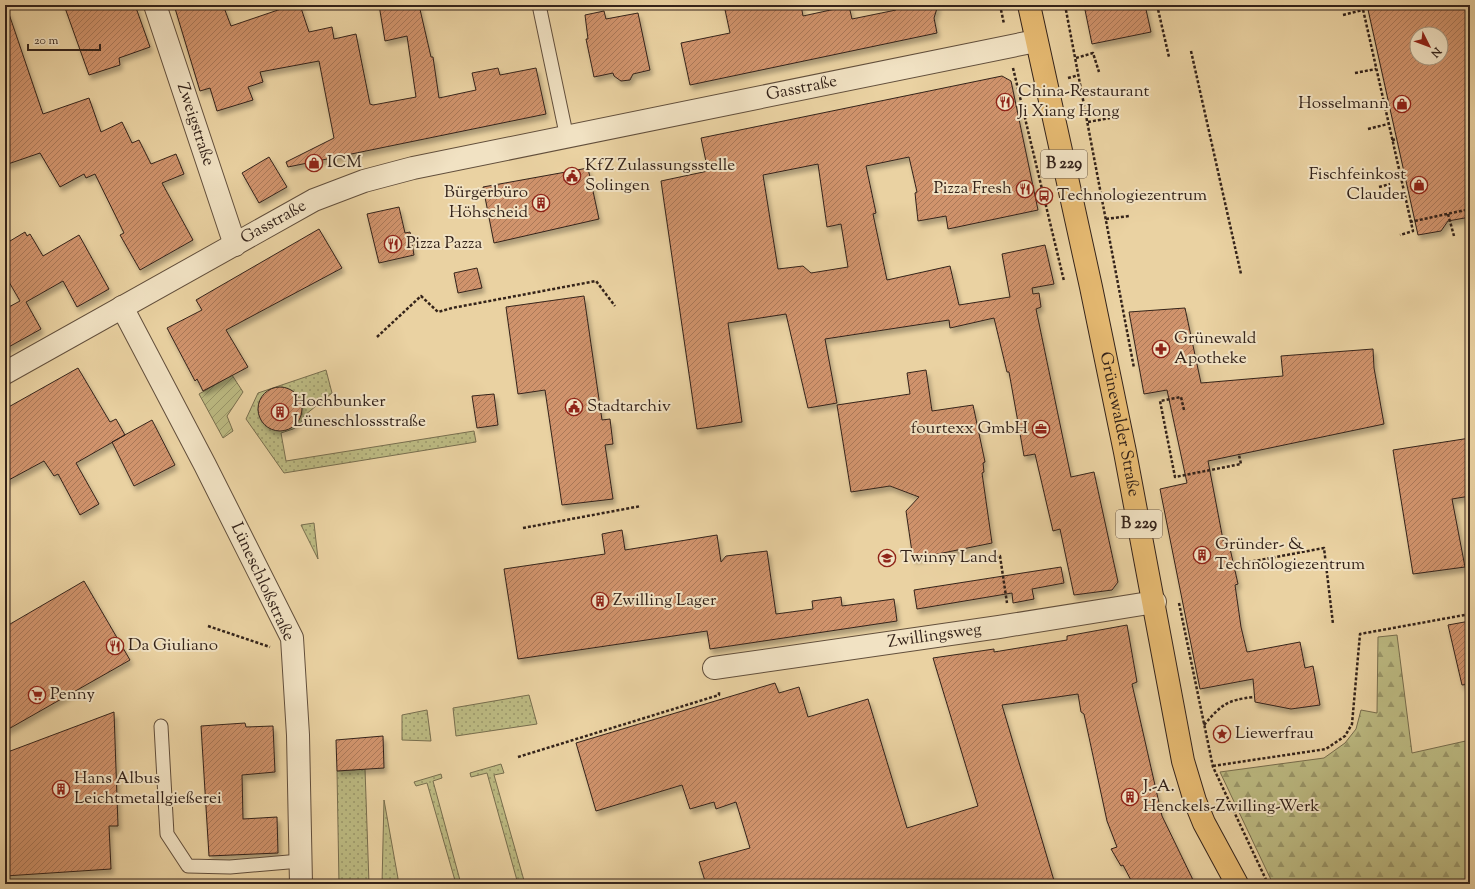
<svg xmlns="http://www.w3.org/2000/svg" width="1475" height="889" font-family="'Sorts Mill Goudy',serif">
  <defs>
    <pattern id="grass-dots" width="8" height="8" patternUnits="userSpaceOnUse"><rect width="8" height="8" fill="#bcba82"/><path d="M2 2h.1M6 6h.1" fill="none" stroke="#9a976a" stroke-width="1.8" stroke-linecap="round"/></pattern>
    <pattern id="forest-firs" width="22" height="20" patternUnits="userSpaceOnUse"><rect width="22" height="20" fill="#bcba82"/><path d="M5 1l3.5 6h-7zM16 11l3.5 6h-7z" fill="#9a976a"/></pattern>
    <pattern id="garden-furrows" width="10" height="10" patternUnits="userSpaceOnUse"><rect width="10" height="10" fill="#bcba82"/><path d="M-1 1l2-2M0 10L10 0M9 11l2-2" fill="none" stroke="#9a976a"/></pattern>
    <pattern id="building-hatch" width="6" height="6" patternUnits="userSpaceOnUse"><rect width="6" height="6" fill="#d0936c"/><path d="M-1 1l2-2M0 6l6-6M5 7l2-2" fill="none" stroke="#aa7858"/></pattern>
    <filter id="shadow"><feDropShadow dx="2.5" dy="4.5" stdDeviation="2" flood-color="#0004"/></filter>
  </defs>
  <rect width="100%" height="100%" fill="#ead2a2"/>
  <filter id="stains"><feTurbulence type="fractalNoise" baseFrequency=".005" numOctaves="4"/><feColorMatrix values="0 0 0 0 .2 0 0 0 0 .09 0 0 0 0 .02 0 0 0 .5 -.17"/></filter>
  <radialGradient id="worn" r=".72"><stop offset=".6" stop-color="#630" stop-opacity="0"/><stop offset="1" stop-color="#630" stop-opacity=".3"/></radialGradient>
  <path fill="url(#grass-dots)" stroke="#786e4e" d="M326 370 332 393 305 415 300 425 293 429 281 433 286 461 474 431 476 442 284 473 246 419 258 393Z
    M314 523 318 559 301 525Z
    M529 695 537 724 456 736 453 708Z
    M427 710 431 741 402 740V715Z
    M501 764 504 773 494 775 525 884H518L487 773 471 777 470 773Z
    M365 769 369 884H339L337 771Z
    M441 774 442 778 433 781 461 884H456L427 783 416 786 414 782Z
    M384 800 399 884H382Z"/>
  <path fill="url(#forest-firs)" stroke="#786e4e" d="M1397 635 1412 753 1470 740V884H1273L1220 772 1324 758 1345 743 1356 729 1361 710 1377 713 1378 637Z"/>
  <path fill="url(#garden-furrows)" stroke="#786e4e" d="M232 375 243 392 227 416 233 431 223 438 199 394Z"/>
  <path fill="url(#building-hatch)" stroke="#34231a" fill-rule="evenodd" filter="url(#shadow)" d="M64 5H135L150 47 119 58 120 65 89 75Z
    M174 5H223L231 26 281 9 280 5H300L309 32 332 27 334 39 356 34 370 104 373 105 416 97 407 36 385 41 379 5H419L431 57H433L439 98 476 90 472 73 498 68 500 75 536 68 546 114 288 167 286 162 334 138 319 61 260 72 263 82 248 87 253 100 217 111 210 88 200 91Z
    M724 5H801L803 16 849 6 852 19 896 10V5H938L934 18 937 33 690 85 681 43 730 33Z
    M1084 5H1145L1151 32 1092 44Z
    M1367 5H1470V217L1448 221 1441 231 1418 235ZM1417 34H1441V58H1417Z
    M8 11 43 114 89 98 101 132 122 122 132 143 139 140 151 164 176 154 184 174 162 183 193 240 140 270 120 235 124 233 95 174 86 178 84 174 60 187 40 153 5 165V12Z
    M604 11 606 19 638 13 650 70 633 74 630 80 621 81 614 76 613 73 594 77 586 39H588L585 15Z
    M1002 76 1011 81 1038 210 948 229 946 216 918 221 915 193 917 192 909 157 866 166 876 213 873 214 887 280 950 266 959 305 1010 297 1002 254 1045 245 1054 284 1032 288 1033 294 1039 293 1041 307 1036 309 1071 477 1094 472 1118 582 1112 590 1074 595 1060 529 1053 531 1035 454 1024 456 1009 372H1007L994 318 950 328 949 320 825 339 837 403 808 408 786 314 728 323 742 422 697 429 661 181 708 171 701 138ZM818 164 827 227 841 224 848 267 811 273 803 266 778 269 763 175Z
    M269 157 287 187 259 203 242 173Z
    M588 168 599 219 494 243 483 187Z
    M399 207 405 233 410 232 414 255 379 263 367 214Z
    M319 229 342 268 226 330 248 367 203 391 197 379 195 381 167 328 202 310 196 300Z
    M25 232 27 236 30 234 43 256 79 235 109 289 77 307 63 281 26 302 41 329 5 349V309L20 301 5 275V244Z
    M477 268 482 288 458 293 454 273Z
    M584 296 602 420 610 419 613 444 605 445 613 499 562 505 545 390 518 394 506 307Z
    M1185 308 1201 383 1283 376 1281 356 1373 349 1374 368 1384 424 1208 461 1224 545 1229 544 1238 584 1235 585 1241 627 1247 652 1300 642 1305 668 1313 666 1320 705 1291 709 1255 702 1253 679 1200 689 1160 489 1187 483 1167 390 1144 394 1129 312Z
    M78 368 110 422 116 419 125 435 76 463 99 504 80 515 58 474 54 476 44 461 5 482V409Z
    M926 370 932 411 973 405 985 462 983 463 984 472 982 473 992 543 913 559 906 511 919 497 890 486 851 492 837 405 910 394 907 373Z
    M258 409a22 22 0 1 1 44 0a22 22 0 1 1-44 0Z
    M494 394 498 425 477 428 472 396Z
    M152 420 175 465 134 486 112 442Z
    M1470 438V496L1452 499 1465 567 1413 574 1393 450Z
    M622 530 625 550 717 535 721 562 726 556 767 551 776 614 813 609 812 601 841 597 842 606 894 599 897 621 710 649 707 631 518 659 504 569 605 554 602 534Z
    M1061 567 1064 583 1032 589 1034 599 1013 603 1012 593 917 609 914 590Z
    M84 581 130 660 5 731V627Z
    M1470 621V684L1462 685 1448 625Z
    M1127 625 1137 682 1132 684 1162 816 1195 884H1133L1123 865 1121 866 1111 849 1117 847 1107 821 1084 714 1081 712 1078 694 1002 705 1055 884H706L699 862 750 848 736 802 716 809 714 802 690 809 682 785 596 811 576 743 775 683 779 693 799 687 808 717 868 699 907 828 978 806 933 658 994 649V652L1067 640V636Z
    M114 712 118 826H109L111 869 5 876V753Z
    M245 723 246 727 273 726 275 772 242 775 243 819 277 817 278 853 209 856 201 726Z
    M383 736 384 768 337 771 336 740Z"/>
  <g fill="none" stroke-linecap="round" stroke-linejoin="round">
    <defs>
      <path id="service" d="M539 5 567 138
        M161 726 167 834 188 866 230 867 300 861"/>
      <g id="minor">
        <path id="s1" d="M155 5 235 245"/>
        <path d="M122 307 205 465 292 638 298 735 301 884"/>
        <path id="s2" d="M5 373 314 200 364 181 413 168 1036 41"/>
        <path id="s3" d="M714 668 999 627 1155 602"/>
      </g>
      <g id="primary">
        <path id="s4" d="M1029 5 1091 287 1125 452 1183 761 1195 801 1204 823 1237 884"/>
      </g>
    </defs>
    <use href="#service" stroke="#624f3c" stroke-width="15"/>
    <use href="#minor" stroke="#624f3c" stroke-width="24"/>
    <use href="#primary" stroke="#34231a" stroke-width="24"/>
    <path stroke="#34231a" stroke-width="2.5" stroke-dasharray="3 2" stroke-linecap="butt" d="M1000 5 1004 24
      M1065 5 1134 368
      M1157 5 1169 57
      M1362 5 1413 231 1400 235
      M1343 15 1363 10
      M1191 51 1241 274
      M1076 58 1093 53 1099 72
      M1013 68 1064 281
      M1355 73 1376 69
      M1068 78 1079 75
      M1088 122 1110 118
      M1368 129 1388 124
      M1392 140 1397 139
      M1379 187 1390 184
      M1448 214 1454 236
      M1106 219 1129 216
      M1410 222 1470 209
      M377 337 421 296 438 312 452 308 596 281 615 306
      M1184 410 1181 397 1160 401 1175 477 1241 464 1239 455
      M523 528 641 506
      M995 557 1000 556 1007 603
      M1233 565 1324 548 1333 624
      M1179 603 1213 767 1268 884
      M208 626 270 647
      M1204 725C1222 704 1227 700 1254 697
      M518 757 719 695V691
      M1213 766 1326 749 1345 736 1352 724 1360 634 1470 614"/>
    <use href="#service" stroke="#f1e2c3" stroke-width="13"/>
    <use href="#minor" stroke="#f1e2c3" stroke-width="22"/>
    <use href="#primary" stroke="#e5b971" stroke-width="22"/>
  </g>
  <defs>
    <symbol id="restaurant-ring" viewBox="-11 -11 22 22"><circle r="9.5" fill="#f1e2c3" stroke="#8f2418" stroke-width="1.5"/><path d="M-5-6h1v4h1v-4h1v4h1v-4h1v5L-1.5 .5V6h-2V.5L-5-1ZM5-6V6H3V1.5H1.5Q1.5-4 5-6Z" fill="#8f2418"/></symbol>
    <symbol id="shop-ring" viewBox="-11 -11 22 22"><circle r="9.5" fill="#f1e2c3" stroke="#8f2418" stroke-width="1.5"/><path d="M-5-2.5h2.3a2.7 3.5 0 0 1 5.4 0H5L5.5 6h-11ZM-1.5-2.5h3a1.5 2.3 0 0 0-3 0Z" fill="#8f2418"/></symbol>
    <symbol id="civic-ring" viewBox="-11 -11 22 22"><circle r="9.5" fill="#f1e2c3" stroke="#8f2418" stroke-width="1.5"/><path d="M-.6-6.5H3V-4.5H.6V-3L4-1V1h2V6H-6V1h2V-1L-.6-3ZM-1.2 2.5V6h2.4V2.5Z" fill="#8f2418"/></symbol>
    <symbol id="bus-ring" viewBox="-11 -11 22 22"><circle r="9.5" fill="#f1e2c3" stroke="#8f2418" stroke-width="1.5"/><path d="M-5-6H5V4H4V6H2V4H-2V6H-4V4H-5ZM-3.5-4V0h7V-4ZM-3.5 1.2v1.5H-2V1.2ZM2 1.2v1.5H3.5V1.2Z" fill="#8f2418"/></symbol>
    <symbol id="building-ring" viewBox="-11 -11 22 22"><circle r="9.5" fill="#f1e2c3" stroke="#8f2418" stroke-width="1.5"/><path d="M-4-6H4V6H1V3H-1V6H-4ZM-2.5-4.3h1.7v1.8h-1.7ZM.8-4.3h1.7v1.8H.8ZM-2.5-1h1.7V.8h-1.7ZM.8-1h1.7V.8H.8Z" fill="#8f2418"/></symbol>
    <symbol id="pharmacy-ring" viewBox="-11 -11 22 22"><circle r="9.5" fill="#f1e2c3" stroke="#8f2418" stroke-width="1.5"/><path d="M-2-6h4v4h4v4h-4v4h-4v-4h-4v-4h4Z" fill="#8f2418"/></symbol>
    <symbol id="office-ring" viewBox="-11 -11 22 22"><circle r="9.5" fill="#f1e2c3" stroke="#8f2418" stroke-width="1.5"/><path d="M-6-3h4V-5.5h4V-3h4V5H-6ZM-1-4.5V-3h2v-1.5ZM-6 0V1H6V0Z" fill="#8f2418"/></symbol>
    <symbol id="school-ring" viewBox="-11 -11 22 22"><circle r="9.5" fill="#f1e2c3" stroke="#8f2418" stroke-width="1.5"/><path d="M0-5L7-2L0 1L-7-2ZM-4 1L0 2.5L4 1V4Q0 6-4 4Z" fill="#8f2418"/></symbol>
    <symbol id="supermarket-ring" viewBox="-11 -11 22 22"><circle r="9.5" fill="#f1e2c3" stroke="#8f2418" stroke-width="1.5"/><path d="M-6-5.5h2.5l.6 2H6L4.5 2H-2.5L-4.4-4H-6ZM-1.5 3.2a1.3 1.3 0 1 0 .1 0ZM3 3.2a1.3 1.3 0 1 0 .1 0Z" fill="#8f2418"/></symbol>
    <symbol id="sight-ring" viewBox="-11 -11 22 22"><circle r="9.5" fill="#f1e2c3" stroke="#8f2418" stroke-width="1.5"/><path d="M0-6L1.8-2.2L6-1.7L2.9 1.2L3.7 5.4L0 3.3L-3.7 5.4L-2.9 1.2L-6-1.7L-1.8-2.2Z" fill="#8f2418"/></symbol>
  </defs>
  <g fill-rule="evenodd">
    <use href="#restaurant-ring" x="995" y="92" width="20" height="20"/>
    <use href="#shop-ring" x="1392" y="94" width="20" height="20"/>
    <use href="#shop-ring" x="304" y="153" width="20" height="20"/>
    <use href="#civic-ring" x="562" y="166" width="20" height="20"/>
    <use href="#shop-ring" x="1409" y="175" width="20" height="20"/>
    <use href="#restaurant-ring" x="1015" y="179" width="20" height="20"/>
    <use href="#bus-ring" x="1034" y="186" width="20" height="20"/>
    <use href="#building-ring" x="531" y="193" width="20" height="20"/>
    <use href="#restaurant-ring" x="383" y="234" width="20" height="20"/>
    <use href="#pharmacy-ring" x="1151" y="339" width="20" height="20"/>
    <use href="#civic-ring" x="564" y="397" width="20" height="20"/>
    <use href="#building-ring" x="270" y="402" width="20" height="20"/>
    <use href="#office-ring" x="1031" y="419" width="20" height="20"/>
    <use href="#building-ring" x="1192" y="545" width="20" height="20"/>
    <use href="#school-ring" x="877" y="548" width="20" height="20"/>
    <use href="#building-ring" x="590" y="591" width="20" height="20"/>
    <use href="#restaurant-ring" x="105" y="636" width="20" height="20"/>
    <use href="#supermarket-ring" x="27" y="685" width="20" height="20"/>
    <use href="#sight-ring" x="1212" y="724" width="20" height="20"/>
    <use href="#building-ring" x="51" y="779" width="20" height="20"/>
    <use href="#building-ring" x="1120" y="787" width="20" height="20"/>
  </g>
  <g text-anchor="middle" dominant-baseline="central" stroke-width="4" stroke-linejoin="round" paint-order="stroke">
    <g fill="#f1e2c3" stroke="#6d5c4d" stroke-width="1">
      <rect x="1041" y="150" width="46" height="28" rx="3"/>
      <rect x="1116" y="510" width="46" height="28" rx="3"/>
    </g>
    <g font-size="16" font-weight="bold" fill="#34231a">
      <text x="1064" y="164">B 229</text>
      <text x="1139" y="524">B 229</text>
    </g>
    <g font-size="17" fill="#34231a" stroke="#f1e2c3">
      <text stroke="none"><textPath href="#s2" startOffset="855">Gasstraße</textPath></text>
      <text stroke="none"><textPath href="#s1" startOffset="126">Zweigstraße</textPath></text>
      <text stroke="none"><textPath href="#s2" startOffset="308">Gasstraße</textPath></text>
      <text stroke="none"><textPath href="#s4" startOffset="429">Grünewalder Straße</textPath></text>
      <text transform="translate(262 582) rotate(65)">Lüneschloßstraße</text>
      <text stroke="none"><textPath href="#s3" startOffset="223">Zwillingsweg</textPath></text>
    </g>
    <g font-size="17" fill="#34231a" stroke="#f1e2c3" text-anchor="start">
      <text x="1018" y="92">China-Restaurant<tspan x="1018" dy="20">Ji Xiang Hong</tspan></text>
      <text x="1389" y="104" text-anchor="end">Hosselmann</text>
      <text x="327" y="163">ICM</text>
      <text x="585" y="166">KfZ Zulassungsstelle<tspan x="585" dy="20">Solingen</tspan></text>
      <text x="1406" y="175" text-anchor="end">Fischfeinkost<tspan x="1406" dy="20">Clauder</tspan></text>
      <text x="1012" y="189" text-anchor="end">Pizza Fresh</text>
      <text x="528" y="193" text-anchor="end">Bürgerbüro<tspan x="528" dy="20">Höhscheid</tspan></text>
      <text x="1057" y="196">Technologiezentrum</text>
      <text x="406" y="244">Pizza Pazza</text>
      <text x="1174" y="339">Grünewald<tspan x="1174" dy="20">Apotheke</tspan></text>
      <text x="293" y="402">Hochbunker<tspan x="293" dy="20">Lüneschlossstraße</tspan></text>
      <text x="587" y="407">Stadtarchiv</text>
      <text x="1028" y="429" text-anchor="end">fourtexx GmbH</text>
      <text x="1215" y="545">Gründer- &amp;<tspan x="1215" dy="20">Technologiezentrum</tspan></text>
      <text x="900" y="558">Twinny Land</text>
      <text x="613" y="601">Zwilling Lager</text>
      <text x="128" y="646">Da Giuliano</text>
      <text x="50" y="695">Penny</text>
      <text x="1235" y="734">Liewerfrau</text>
      <text x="74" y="779">Hans Albus<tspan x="74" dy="20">Leichtmetallgießerei</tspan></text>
      <text x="1143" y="787">J.-A.<tspan x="1143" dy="20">Henckels-Zwilling-Werk</tspan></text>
    </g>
  </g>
  <rect width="1475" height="889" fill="none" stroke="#ead2a2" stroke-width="20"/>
  <rect x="6" y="6" width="1463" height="877" fill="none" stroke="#34231a" stroke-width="2"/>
  <rect x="10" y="10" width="1455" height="869" fill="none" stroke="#34231a"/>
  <g transform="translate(1429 46) rotate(132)"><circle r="19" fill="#f1e2c3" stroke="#a5967f"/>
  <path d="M0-3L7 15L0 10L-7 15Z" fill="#8f2418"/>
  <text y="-6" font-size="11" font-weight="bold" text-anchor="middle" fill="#34231a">N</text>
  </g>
  <path d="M28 44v6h72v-6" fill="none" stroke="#34231a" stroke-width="2"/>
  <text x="34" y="44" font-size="12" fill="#34231a" stroke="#f1e2c3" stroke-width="3" paint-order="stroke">20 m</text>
  <rect width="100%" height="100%" filter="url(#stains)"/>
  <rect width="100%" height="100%" fill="url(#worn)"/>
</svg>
